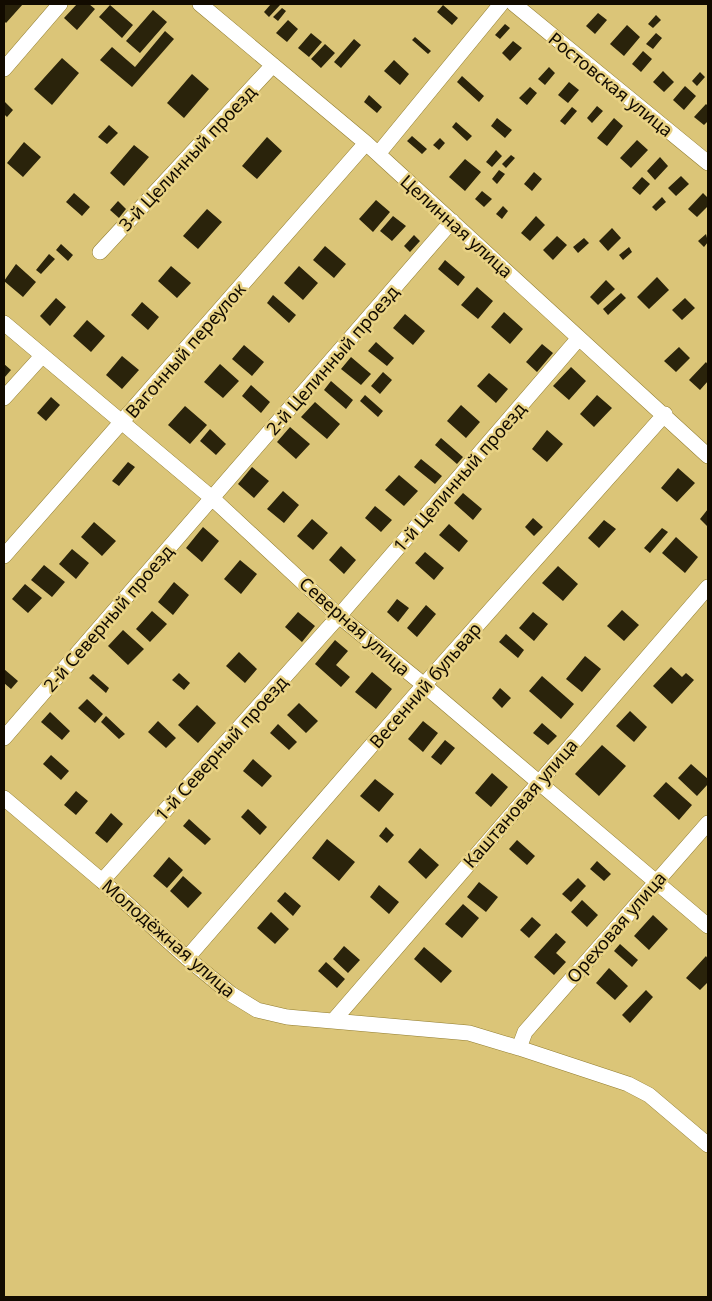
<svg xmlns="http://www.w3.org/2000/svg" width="712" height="1301" font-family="'Noto Sans',sans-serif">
  <rect width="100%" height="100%" fill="#dbc578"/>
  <path fill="#2a230b" d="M4 4H23L6 23 4 21Z
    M77 4H89L95 9 77 30 64 18Z
    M271 4 280 5 269 17 264 12Z
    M110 5 133 25 122 38 99 17Z
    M443 5 458 18 452 25 437 12Z
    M282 8 286 11 278 21 273 17Z
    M153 10 167 22 140 53 126 41Z
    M598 13 607 20 595 34 586 26Z
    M656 15 661 20 653 28 648 24Z
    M288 20 298 29 287 42 276 33Z
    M505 24 510 28 500 39 495 35Z
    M627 25 640 37 624 56 610 44Z
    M165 31 174 39 132 87 100 60 112 47 135 67Z
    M311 33 322 42 309 57 298 48Z
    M656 33 662 38 653 49 646 44Z
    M415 37 431 51 428 54 412 40Z
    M354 39 361 45 341 68 334 62Z
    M513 41 522 48 510 61 502 53Z
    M325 44 335 53 321 68 311 59Z
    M643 51 652 59 641 72 632 64Z
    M62 58 79 73 52 105 34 89Z
    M394 60 409 74 400 85 384 71Z
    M549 67 555 73 545 85 538 79Z
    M663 71 674 82 664 92 653 82Z
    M700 72 705 77 697 86 692 81Z
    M192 74 209 89 184 118 167 103Z
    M462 76 484 96 479 102 457 82Z
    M569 82 579 90 568 103 558 95Z
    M685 86 696 96 684 110 673 100Z
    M530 87 537 93 527 105 519 98Z
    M369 95 382 107 377 113 364 102Z
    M4 101 13 110 7 117 4 114Z
    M706 104 708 106V121L704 125 694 117Z
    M597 106 603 111 592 123 587 118Z
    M572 107 577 111 565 125 560 121Z
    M497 118 512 130 505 138 491 126Z
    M614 118 623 126 607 146 597 138Z
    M456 122 472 136 467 141 452 127Z
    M109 125 118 133 107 144 98 137Z
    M412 136 427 149 422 154 407 141Z
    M267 137 282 151 257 179 242 166Z
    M440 138 445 143 439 150 433 145Z
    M637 140 648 150 631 168 620 158Z
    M24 142 41 157 23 177 7 163Z
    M134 145 149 157 124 186 110 173Z
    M496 150 502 156 492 167 486 162Z
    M511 155 515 158 506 168 502 164Z
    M660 157 668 166 655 180 647 171Z
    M465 159 481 172 465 191 449 177Z
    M499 170 505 174 497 184 492 179Z
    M534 172 542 179 532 191 524 184Z
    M681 176 689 184 676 196 668 188Z
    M642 177 650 184 640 195 632 188Z
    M482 191 492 199 484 207 475 199Z
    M74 193 90 207 82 216 66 202Z
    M703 193 708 198V206L697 217 688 209Z
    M662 197 666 202 656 211 652 207Z
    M376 200 390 212 373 232 359 219Z
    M118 201 126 209 119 218 110 210Z
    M503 206 508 211 502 219 496 214Z
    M207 209 222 222 198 249 183 236Z
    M393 216 406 226 392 241 380 231Z
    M536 216 545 225 530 241 521 233Z
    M612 228 621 238 608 251 599 241Z
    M706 234 708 242 704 247 698 241Z
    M414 235 420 241 410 252 404 246Z
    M557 236 567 245 553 260 543 250Z
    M584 238 589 243 578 253 573 247Z
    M61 244 73 255 68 261 56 250Z
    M325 246 346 264 334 278 313 260Z
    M629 247 632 252 623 260 619 255Z
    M49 254 55 259 41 274 36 270Z
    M445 260 465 277 458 286 438 269Z
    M16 264 36 282 23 297 4 281Z
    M171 266 191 283 177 298 158 281Z
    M299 266 318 283 303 300 284 283Z
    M657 277 669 290 649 309 637 297Z
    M606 280 615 289 598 305 590 297Z
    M477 287 493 301 478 319 461 305Z
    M621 293 626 298 608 315 603 309Z
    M273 295 296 315 289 323 267 303Z
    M56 298 66 307 50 326 40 316Z
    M685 298 695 308 682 320 672 310Z
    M142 302 159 317 148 330 131 315Z
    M504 312 523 329 510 344 491 327Z
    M405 314 425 331 413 345 393 328Z
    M87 320 105 336 91 352 73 336Z
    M376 342 394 358 387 366 368 351Z
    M542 344 553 353 537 372 526 362Z
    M244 345 264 362 252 376 232 359Z
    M679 347 690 358 676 372 664 361Z
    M122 356 139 370 122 389 106 375Z
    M351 357 371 374 361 385 341 369Z
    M706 362 708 365V381L700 390 689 380Z
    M4 364 11 370 4 378Z
    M220 364 239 381 223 398 204 382Z
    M571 367 586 381 569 400 553 386Z
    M383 372 392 380 380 394 371 386Z
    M489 373 508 389 496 403 477 386Z
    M331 381 353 400 346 409 324 390Z
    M251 385 270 402 261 413 242 396Z
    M365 395 383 411 378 417 360 401Z
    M597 395 612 408 594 427 580 414Z
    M51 397 60 405 46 421 37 413Z
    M315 402 340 424 327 439 301 417Z
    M461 405 480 422 466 438 447 421Z
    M185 406 207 425 190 444 168 425Z
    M290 427 310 444 296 459 277 442Z
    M210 429 226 444 216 455 200 441Z
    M547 430 563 444 547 462 532 449Z
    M441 438 463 457 457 464 435 445Z
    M421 459 442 476 435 484 414 467Z
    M128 462 135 467 119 486 112 481Z
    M252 467 269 481 254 498 238 484Z
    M678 468 695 483 677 502 661 488Z
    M399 475 418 491 404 506 385 490Z
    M283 491 299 505 284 523 267 509Z
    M463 493 482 509 473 520 454 503Z
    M375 506 392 520 381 532 365 518Z
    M708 509V527L700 519Z
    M533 518 543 527 534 536 525 527Z
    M312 519 328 533 313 550 297 536Z
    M604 520 616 529 599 548 588 538Z
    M94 522 116 541 102 556 81 537Z
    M449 524 468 541 459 552 439 535Z
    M203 527 219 541 202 562 186 548Z
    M662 528 668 532 650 553 644 548Z
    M676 537 698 557 685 573 662 553Z
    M341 546 356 560 344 574 329 560Z
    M72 549 89 563 76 579 59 564Z
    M425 552 444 568 434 580 415 563Z
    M240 560 257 574 241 594 224 579Z
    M44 565 65 582 52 597 31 580Z
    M558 566 578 584 563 601 542 583Z
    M174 582 189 595 173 615 158 602Z
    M25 584 42 598 28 613 12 599Z
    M397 599 409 608 398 622 387 612Z
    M426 605 436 614 417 637 407 628Z
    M622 610 639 625 624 641 607 626Z
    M152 611 167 624 150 642 136 629Z
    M298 612 315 626 302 642 285 627Z
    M533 612 548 624 534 641 519 628Z
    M123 630 144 649 128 665 108 646Z
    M506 634 524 650 518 658 499 642Z
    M335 640 348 651 336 665 350 677 341 687 315 664Z
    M239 652 257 669 245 683 226 666Z
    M585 656 601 669 582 692 566 679Z
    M671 667 682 677 686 673 694 680 672 704 653 686Z
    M4 669 18 681 11 689 4 683Z
    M372 672 392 689 376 709 355 692Z
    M179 673 190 683 184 690 172 680Z
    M93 674 109 688 106 693 89 678Z
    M542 676 574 704 561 719 529 691Z
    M500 688 511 698 502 708 492 698Z
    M87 699 103 714 95 723 78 708Z
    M299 703 318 721 306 733 287 715Z
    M197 705 216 723 198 743 178 725Z
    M630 711 647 727 634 742 616 726Z
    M50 712 70 731 62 740 41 722Z
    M106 716 125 734 119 739 101 722Z
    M158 721 176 738 166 748 148 732Z
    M423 721 438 733 423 752 408 739Z
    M542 723 557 736 548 745 533 733Z
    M278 724 297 742 289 750 270 733Z
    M445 740 455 748 441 765 431 757Z
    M602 745 626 766 599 796 575 774Z
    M51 755 69 771 61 780 43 764Z
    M253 759 272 776 262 787 243 771Z
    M691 764 708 779V784L697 796 678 778Z
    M492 773 508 787 491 807 475 793Z
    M375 779 394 794 379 812 360 796Z
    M666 782 692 805 679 820 653 796Z
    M76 791 88 801 76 815 64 805Z
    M248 809 267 827 260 835 241 817Z
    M111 813 123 824 107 843 95 833Z
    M189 819 211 839 205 845 183 826Z
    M386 827 394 835 387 843 379 836Z
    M327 839 355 862 339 881 312 858Z
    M517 840 535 856 527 865 509 849Z
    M420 848 439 865 426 879 408 862Z
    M169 857 183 870 167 888 153 876Z
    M597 861 611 874 604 881 590 869Z
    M183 876 202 893 188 908 170 891Z
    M578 878 586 886 571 902 562 894Z
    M479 882 498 897 486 912 467 897Z
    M379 885 399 902 389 914 370 897Z
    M285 892 301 906 293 916 277 901Z
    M582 900 598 915 587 927 571 912Z
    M463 904 479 918 462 938 445 924Z
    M271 912 289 929 275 944 257 928Z
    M653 915 668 929 649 950 634 936Z
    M532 917 541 925 529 938 520 930Z
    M556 933 566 942 556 953 566 962 554 975 534 957Z
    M620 944 638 960 632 967 614 951Z
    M344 946 360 960 348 973 333 959Z
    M424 947 452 971 441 983 414 959Z
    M706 956 708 959V982L700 990 686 978Z
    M326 962 345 979 337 988 318 971Z
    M609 968 628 986 615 1000 596 983Z
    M646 990 653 997 630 1023 622 1015Z"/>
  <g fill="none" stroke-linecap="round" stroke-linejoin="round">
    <defs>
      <path id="street" d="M200 4 366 143 708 456
        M514 4 708 163
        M4 69 60 4
        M378 154 501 4
        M100 252 273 65
        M4 323 212 498 339 616 424 685 708 926
        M4 398 42 356
        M4 556 366 143
        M4 738 452 221
        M4 798 102 881 187 958 231 994 257 1010 287 1017 469 1033 519 1048 525 1032 708 823
        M102 881 339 616 579 338
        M187 958 424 685 665 414
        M334 1020 708 587
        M519 1048 628 1084 649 1095 708 1145"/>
    </defs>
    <use href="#street" stroke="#927d2f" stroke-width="16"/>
    <use href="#street" stroke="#fff" stroke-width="15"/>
  </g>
  <g text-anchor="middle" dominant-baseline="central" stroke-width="5" stroke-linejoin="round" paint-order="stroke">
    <g font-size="18" fill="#120b00" stroke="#e8d285">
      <text transform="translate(611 84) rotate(39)">Ростовская улица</text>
      <text transform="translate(187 158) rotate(-47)">3-й Целинный проезд</text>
      <text transform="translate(457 226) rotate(42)">Целинная улица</text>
      <text transform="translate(185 350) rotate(-49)">Вагонный переулок</text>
      <text transform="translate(332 360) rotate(-49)">2-й Целинный проезд</text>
      <text transform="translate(459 477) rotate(-49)">1-й Целинный проезд</text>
      <text transform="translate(108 618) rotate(-49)">2-й Северный проезд</text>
      <text transform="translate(355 626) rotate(41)">Северная улица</text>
      <text transform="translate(425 685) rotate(-49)">Весенний бульвар</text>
      <text transform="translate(221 748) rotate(-48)">1-й Северный проезд</text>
      <text transform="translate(520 803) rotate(-49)">Каштановая улица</text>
      <text transform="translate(616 927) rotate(-49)">Ореховая улица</text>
      <text transform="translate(169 938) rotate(41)">Молодёжная улица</text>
    </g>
  </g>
  <rect width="712" height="1301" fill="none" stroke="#120b00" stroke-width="10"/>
</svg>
